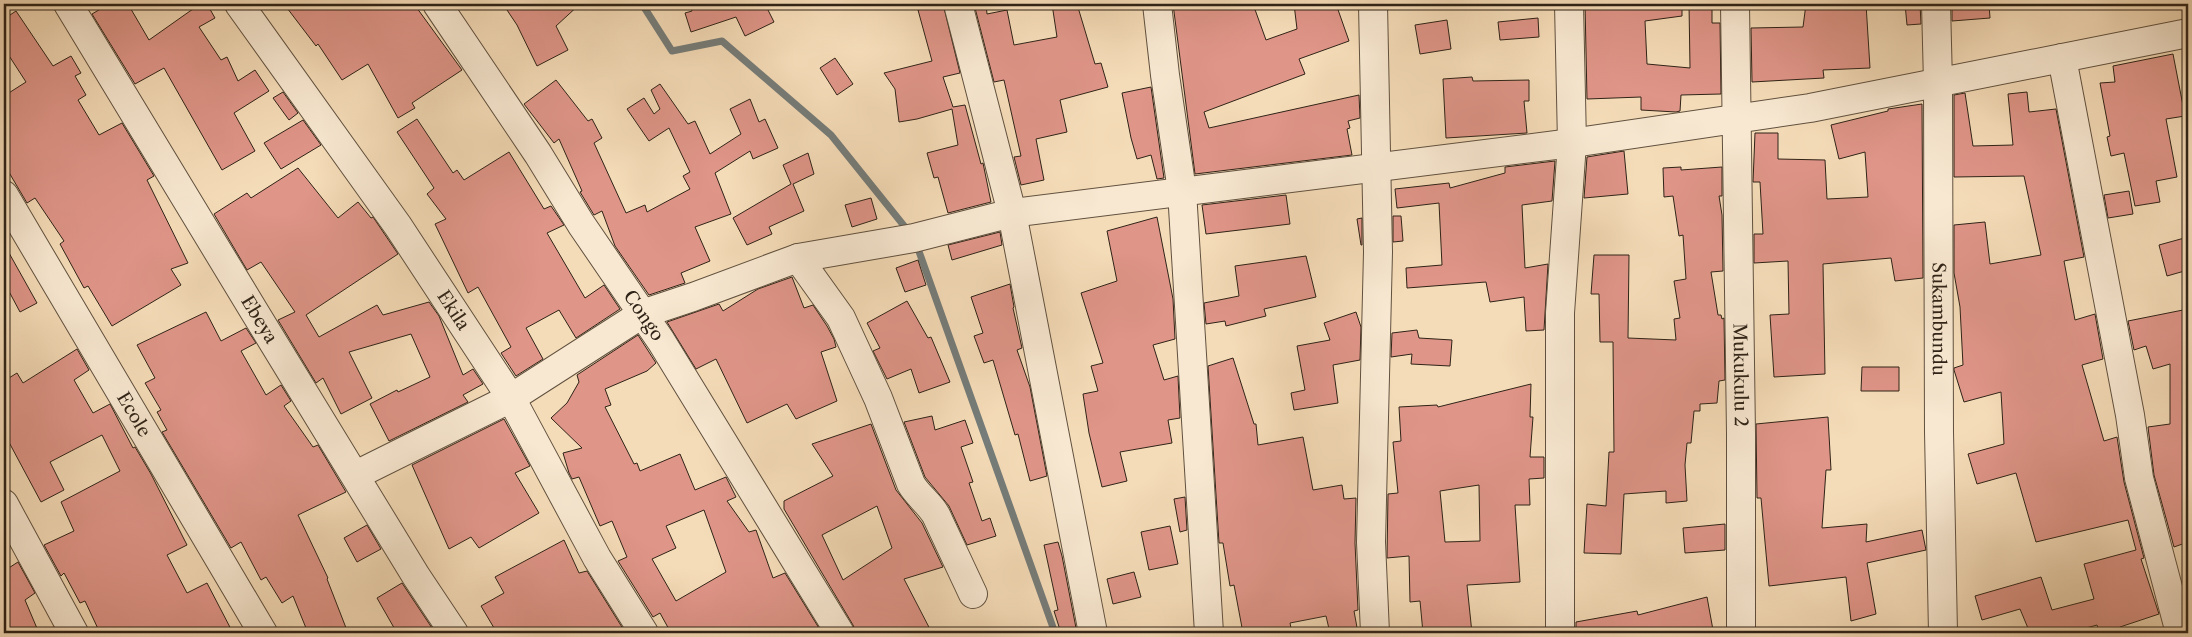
<svg xmlns="http://www.w3.org/2000/svg" width="2192" height="637" font-family="'Libre Caslon Text',serif">
  <rect width="100%" height="100%" fill="#f5dcb8"/>
  <filter id="stains"><feTurbulence type="fractalNoise" baseFrequency=".004" numOctaves="4"/><feColorMatrix values="0 0 0 0 .2 0 0 0 0 .09 0 0 0 0 .02 0 0 0 .5 -.17"/></filter>
  <radialGradient id="worn" r=".72"><stop offset=".6" stop-color="#630" stop-opacity="0"/><stop offset="1" stop-color="#630" stop-opacity=".3"/></radialGradient>
  <g fill="none" stroke-linecap="round" stroke-linejoin="round">
    <path stroke="#757c79" stroke-width="7" d="M642 4 672 51 722 41 831 135 909 232
      M916 243 1055 633"/>
  </g>
  <path fill="#df9588" stroke="#2f2317" fill-rule="evenodd" d="M109 4H128L149 40 200 4H207L215 18 199 27 221 60 227 57 238 81 255 70 269 91 234 113 255 151 222 170 164 68 135 84 92 14Z
    M284 4H414L462 70 412 103 415 108 398 118 368 64 342 80 318 44 316 46Z
    M503 4H580L556 26 568 50 537 66 517 25Z
    M690 4H765L774 22 745 36 736 17 691 32 685 13 692 11Z
    M943 4 960 73 943 77 953 107 965 105 981 164 983 163 991 202 948 213 938 177 934 178 927 153 958 145 952 109 917 119 899 122 895 89 884 73 932 61 918 10Z
    M974 4H986L987 14 1007 10 1014 45 1057 37 1052 4H1077L1095 64 1101 63 1108 87 1060 100 1067 132 1036 139 1044 180 1021 185 1014 157 1021 156 1004 80 994 82Z
    M1173 4H1253L1266 40 1297 29 1294 4H1336L1349 41 1299 59 1305 74 1204 112 1209 128 1359 95 1360 118 1348 121 1350 128 1347 129 1352 155 1195 174Z
    M1585 4H1682V16L1645 21 1647 64 1690 68 1689 4H1712V23H1720L1721 94 1681 95 1680 111 1676 112 1641 110V97L1587 99Z
    M1806 4H1866L1870 68 1823 70 1824 78 1752 82 1751 28 1803 27Z
    M1905 4H1920L1921 24 1907 25Z
    M1952 4H1989L1990 18 1952 21Z
    M16 11 53 66 71 56 81 73 75 76 86 95 78 100 99 135 122 123 154 176 147 180 188 263 171 269 181 285 112 326 88 286 84 288 60 244 64 241 35 198 27 203 4 164V96L26 82 4 48V19Z
    M1538 18 1539 37 1500 40 1498 22Z
    M1447 20 1451 49 1420 54 1415 25Z
    M2173 54 2185 116 2166 119 2177 177 2156 181 2160 202 2135 206 2124 153 2111 156 2107 137 2110 136 2100 83 2115 82 2113 66Z
    M835 58 853 84 837 95 820 68Z
    M1472 77 1473 81 1529 80V101H1524L1527 133 1446 138 1443 79Z
    M556 80 588 121 592 119 602 138 594 143 626 213 645 205 647 212 690 189 683 176 690 172 669 128 649 141 627 109 644 98 654 114 660 109 651 90 660 84 688 124 695 121 710 154 741 134 730 109 750 99 759 122 765 119 778 148 753 159 750 151 715 173 731 214 695 227 710 261 681 273 685 283 649 295 615 246 602 211 594 215 580 192 582 191 559 139 554 143 524 104Z
    M1151 87 1164 178 1157 179 1151 155 1137 159 1131 138 1122 93Z
    M283 92 298 113 289 120 273 98Z
    M2027 92 2029 112 2056 109 2084 257 2064 261 2075 320 2095 314 2103 359 2082 365 2104 441 2117 437 2124 482 2144 558 2141 559 2159 614 2120 627 2123 633H2100L2097 625 2068 633H2030L2020 609 1982 620 1975 596 2041 577 2052 610 2094 599 2084 564 2136 550 2128 520 2036 542 2016 473 1977 484 1968 454 2004 444 2001 392 1964 402 1954 370V368L1963 365 1960 307 1954 273V225L1985 222 1990 264 2041 255 2024 176 1954 177V95L1965 93 1973 146 2013 145 2008 94Z
    M1922 104 1923 278 1895 281 1891 258 1823 264 1825 374 1774 377 1770 315 1789 314 1788 261 1754 263V234H1763L1760 182H1753L1755 133H1778V159L1825 160 1827 199 1868 197 1865 152 1839 159 1831 125 1888 111V109Z
    M417 119 453 173 457 170 464 180 509 152 544 209 551 206 564 225 547 233 585 298 604 285 620 309 576 338 559 310 526 328 543 359 516 376 501 353 511 347 478 287 468 293 435 224 446 219 427 194 434 188 397 132Z
    M303 120 321 145 281 169 264 143Z
    M1624 151 1628 194 1584 198 1587 157Z
    M808 153 814 174 793 184 804 211 769 227 772 234 747 245 733 218 791 184 783 165Z
    M1555 161 1552 201 1522 205 1525 268 1548 264 1544 330 1526 331 1524 297 1490 302 1486 282 1407 288 1406 268 1442 265 1439 203 1397 208 1395 189 1449 183 1450 188 1505 173V167Z
    M1681 167V170L1722 167V196H1719L1722 215 1723 271 1711 272 1718 315H1721L1722 319 1724 318 1725 380 1719 381 1717 403 1700 404V411H1694L1691 443H1687L1685 465 1687 501 1666 503V491L1624 494 1621 554 1584 553 1587 504 1606 506 1609 452H1614L1613 342H1600L1599 294H1591L1594 255H1629L1628 338 1676 340 1674 319 1680 318 1674 281 1686 279 1683 235 1679 236 1673 196 1664 197 1663 168Z
    M298 168 338 218 358 202 371 218 373 217 398 254 306 315 319 337 377 305 383 315 429 302 439 316 463 375 473 369 483 384 463 395 468 402 389 441 370 404 397 390 398 392 430 377 411 334 349 352 372 398 341 414 323 378 316 383 278 320 295 312 261 262 247 270 214 214 247 193 251 198Z
    M2129 191 2133 214 2108 218 2104 195Z
    M1286 195 1290 224 1206 234 1202 205Z
    M871 198 877 219 852 227 845 205Z
    M1393 216H1401L1403 241 1393 242Z
    M1157 217 1173 299 1175 339 1153 345 1164 380 1178 376 1180 418 1168 420 1172 443 1120 452 1127 481 1102 487 1089 433 1083 394 1098 391 1091 366 1103 363 1081 293 1117 281 1107 231Z
    M1362 218V245H1361L1357 219Z
    M1000 232 1002 245 952 260 948 245Z
    M2188 237V270L2167 276 2159 245Z
    M4 244 37 303 20 312 4 282Z
    M1306 256 1316 297 1264 309 1266 316 1226 326 1225 321 1206 324 1204 303 1239 296 1235 266Z
    M918 260 926 285 905 292 896 268Z
    M792 277 804 308 813 305 827 326 834 339 836 347 821 352 837 401 796 419 787 404 747 423 716 359 696 369 667 322 719 304 723 311 758 289Z
    M1010 284 1014 307 1013 308 1022 348 1017 350 1030 387 1047 476 1030 481 1018 434 1015 435 993 360 984 363 974 336 983 333 971 297Z
    M907 301 928 338 931 337 950 382 919 393 911 369 887 379 873 351 880 348 867 323Z
    M2188 309V542L2174 547 2154 475 2148 427 2170 424V364L2153 369 2146 346 2134 350 2128 321Z
    M206 312 221 341 246 328 256 343 241 351 266 395 281 385 291 401 284 406 313 447 318 445 346 492 298 515 328 578 327 579 348 633H308L293 596 282 603 266 577 261 580 241 542 231 548 162 432 167 430 157 412 161 410 145 383 155 378 137 345Z
    M1356 312 1361 327 1360 360 1333 365 1338 403 1294 410 1291 393 1305 390 1297 346 1330 340 1324 323Z
    M1417 330 1419 338 1452 340 1450 366 1411 364 1412 354 1391 357 1392 333Z
    M638 335 656 363 647 371 605 389 611 405 605 407 634 464 637 463 640 471 680 454 695 490 726 477 736 497 727 501 749 532 756 530 773 578 785 573 822 633H671L660 613 653 617 618 561 627 557 612 521 600 526 579 477 572 479 569 473 563 453 582 448 551 418 567 403 579 382 577 375ZM704 510 726 572 676 601 652 559 676 548 666 526Z
    M77 349 89 370 74 380 93 413 110 404 133 448 135 447 151 474 187 545 167 555 187 593 207 583 233 633H100L85 601 80 603 64 573 61 576 44 545 74 531 61 502 120 471 102 435 50 462 64 490 41 502 4 433V381L17 373 23 383Z
    M1233 358 1254 424H1256L1258 445 1303 437 1313 490 1342 485 1344 499 1356 498 1355 543 1358 610 1354 611 1358 633H1330L1326 616 1290 623 1292 633H1243L1234 585 1230 586 1223 543H1219L1208 366Z
    M1862 367H1899V391H1861Z
    M1531 384 1530 417H1533L1530 457H1544V478L1529 479 1530 505H1515L1520 582 1467 585 1472 633H1423L1420 601 1410 602 1409 556 1387 558 1388 494 1398 493 1393 442 1401 441 1399 407 1437 405 1438 407ZM1479 485 1480 541 1445 542 1440 491Z
    M932 416 935 430 965 420 973 443 961 447 973 482 969 483 982 521 990 518 996 536 967 545 949 506 925 477 904 422Z
    M1828 417 1831 470H1826L1822 528 1867 524 1866 542 1922 530 1926 550 1867 563 1876 614 1851 621 1846 577 1769 586 1761 498H1757L1756 424Z
    M504 419 530 466 515 473 539 513 479 548 471 537 449 549 412 465Z
    M871 424 896 490 922 523 943 567 904 579 932 633H856L853 625 784 509V501L833 476 812 444ZM877 506 892 548 843 580 822 535Z
    M1185 497 1187 530 1180 532 1174 499Z
    M1725 524V550L1685 553 1683 528Z
    M367 525 381 549 357 562 344 538Z
    M1170 526 1178 564 1149 570 1141 532Z
    M564 540 579 573 587 571 625 632 497 633 481 606 504 593 495 577Z
    M1058 542 1062 556 1077 633H1061L1054 611 1058 610 1044 545Z
    M18 562 35 593 25 600 39 633H4V571Z
    M1134 572 1141 597 1113 604 1107 579Z
    M2188 581V603L2183 583Z
    M402 583 432 628 435 633H397L377 598Z
    M1707 597 1713 630 1695 633H1576V622L1637 611 1638 615Z"/>
  <g fill="none" stroke-linecap="round" stroke-linejoin="round">
    <defs>
      <g id="minor">
        <path id="s1" d="M68 4 254 311 416 576 454 633"/>
        <path id="s2" d="M239 4 398 226 511 398 597 558 644 633"/>
        <path id="s3" d="M437 4 538 154 581 224 661 341 840 633"/>
        <path d="M958 4 1012 213 1093 633"/>
        <path d="M1157 4 1165 75 1182 191 1209 633"/>
        <path d="M1373 4 1378 252 1371 542 1375 633"/>
        <path id="s4" d="M1735 4 1741 434V633"/>
        <path id="s5" d="M1936 4 1938 83 1939 432 1943 633"/>
        <path d="M2062 58 2130 415 2139 478 2180 633"/>
        <path id="s6" d="M4 195 263 633"/>
        <path d="M798 258 841 318 878 398 911 484C918 496 929 503 936 515L973 594"/>
        <path d="M356 475 511 398 642 314 693 297 798 258 914 238 1012 213 1572 143 1810 108 2188 33"/>
        <path d="M4 504 74 633"/>
        <path d="M1560 633V313L1572 143 1569 4"/>
      </g>
    </defs>
    <use href="#minor" stroke="#60513f" stroke-width="30"/>
    <use href="#minor" stroke="#f8e8d1" stroke-width="28"/>
  </g>
  <g text-anchor="middle" dominant-baseline="central" stroke-width="4" stroke-linejoin="round" paint-order="stroke">
    <g font-size="18" fill="#2f2317" stroke="#f8e8d1">
      <text stroke="none"><textPath href="#s2" startOffset="374">Ekila</textPath></text>
      <text stroke="none"><textPath href="#s3" startOffset="374">Congo</textPath></text>
      <text stroke="none"><textPath href="#s5" startOffset="315">Sukambundu</textPath></text>
      <text stroke="none"><textPath href="#s1" startOffset="369">Ebeya</textPath></text>
      <text stroke="none"><textPath href="#s4" startOffset="371">Mukukulu 2</textPath></text>
      <text stroke="none"><textPath href="#s6" startOffset="255">Ecole</textPath></text>
    </g>
  </g>
  <rect width="2192" height="637" fill="none" stroke="#f5dcb8" stroke-width="20"/>
  <rect x="5" y="5" width="2182" height="627" fill="none" stroke="#2f2317" stroke-width="2.5"/>
  <rect x="10" y="10" width="2172" height="617" fill="none" stroke="#2f2317"/>
  <rect width="100%" height="100%" filter="url(#stains)"/>
  <rect width="100%" height="100%" fill="url(#worn)"/>
</svg>
